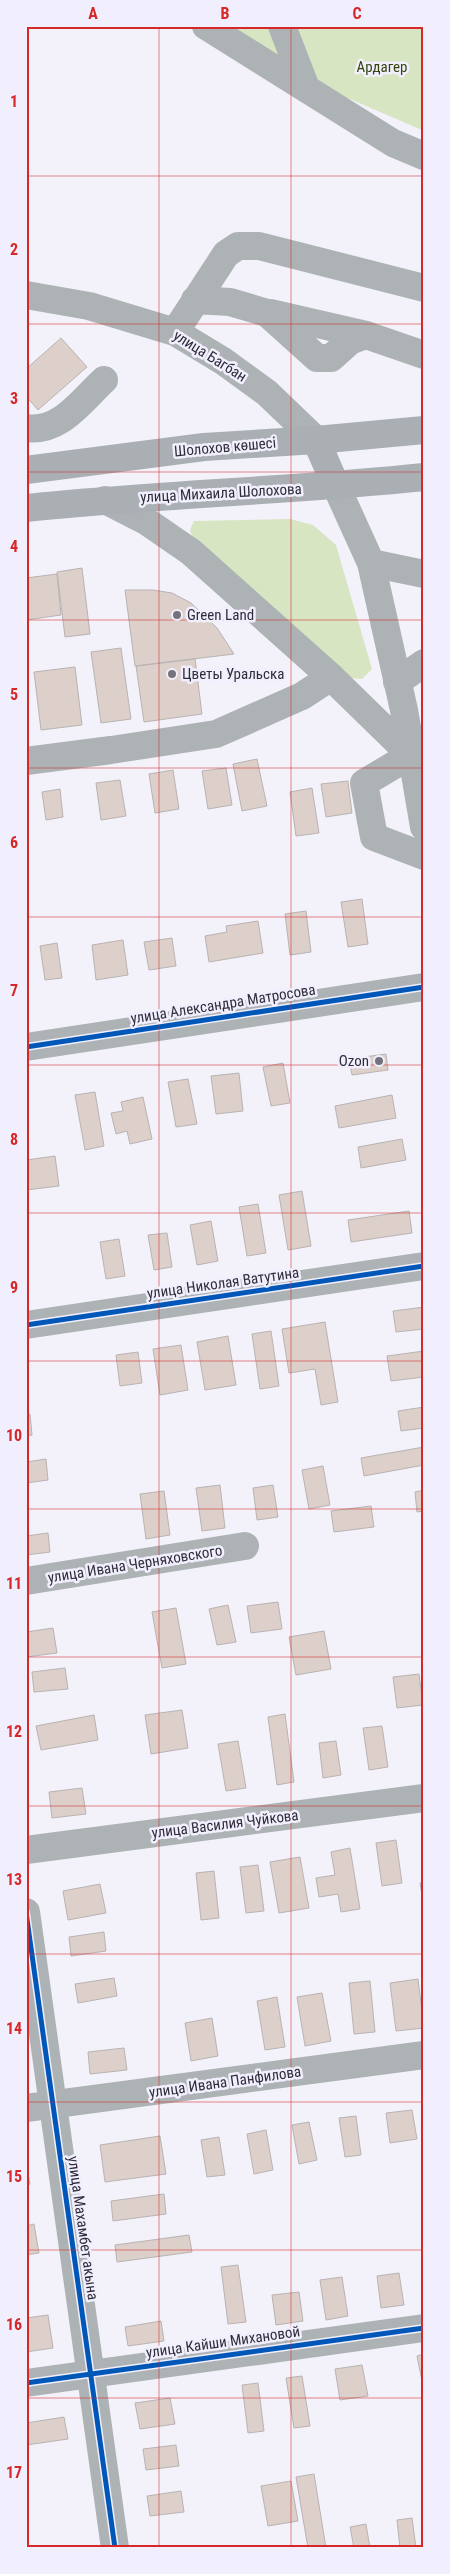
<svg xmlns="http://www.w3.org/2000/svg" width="450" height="2574" font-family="'Roboto Condensed',sans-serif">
  <rect width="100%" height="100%" fill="#f3f2fa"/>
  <path fill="#d8e5c2" d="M232 26H424V131L306 80Z
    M290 519 313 525 336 545 372 669 362 679 347 678 195 544 190 530 194 521Z"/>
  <path fill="#ddcfc9" stroke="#b9b3b3" d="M61 338 87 367 38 410 26 396V369Z
    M82 568 90 634 65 637 57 572Z
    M57 574 61 615 26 620V578Z
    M125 590H153L172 593 191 603 217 628 234 654 135 666Z
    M121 648 131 719 101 723 91 652Z
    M195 659 202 714 144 722 136 666Z
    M75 667 82 725 41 730 34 672Z
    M257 759 267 806 242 811 233 764Z
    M226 768 232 805 208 809 202 771Z
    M173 770 179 809 155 813 149 774Z
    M120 780 126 816 101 820 96 783Z
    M348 781 352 813 326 817 321 784Z
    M312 788 319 833 296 836 290 792Z
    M60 789 63 817 46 820 42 792Z
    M362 899 368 944 348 947 341 902Z
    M306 911 311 952 290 955 285 914Z
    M258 921 263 953 209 962 205 936 227 932 226 926Z
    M172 938 176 966 149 970 144 942Z
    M123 940 128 975 96 980 92 945Z
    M57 943 62 978 45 980 40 946Z
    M386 1054 388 1070 352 1075 349 1059Z
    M283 1063 290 1103 271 1106 263 1067Z
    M239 1073 243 1111 216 1114 211 1076Z
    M188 1079 197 1124 176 1127 168 1082Z
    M95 1092 104 1146 85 1150 75 1095Z
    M392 1095 396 1118 339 1128 335 1106Z
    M143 1097 152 1139 130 1144 127 1131 116 1134 111 1113 123 1111 121 1102Z
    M402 1139 406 1160 361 1168 358 1147Z
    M55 1156 59 1186 26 1190V1160Z
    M302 1191 311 1246 288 1250 279 1195Z
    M258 1204 266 1253 247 1256 239 1207Z
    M409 1211 412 1233 351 1242 348 1220Z
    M211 1221 218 1261 197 1265 190 1225Z
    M167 1233 172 1267 154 1270 148 1235Z
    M119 1239 125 1276 106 1279 100 1242Z
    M424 1307V1329L396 1332 393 1311Z
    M325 1322 338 1402 321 1405 315 1369 289 1373 282 1329Z
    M271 1331 279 1386 260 1389 252 1334Z
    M228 1336 236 1385 205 1390 197 1342Z
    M181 1345 188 1390 160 1395 153 1349Z
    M424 1351V1377L391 1381 387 1356Z
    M138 1352 142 1383 120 1386 116 1355Z
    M424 1407V1428L401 1431 398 1411Z
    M26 1414H30L32 1435 26 1436Z
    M424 1447V1465L364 1476 361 1458Z
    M46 1459 48 1480 26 1483V1462Z
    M323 1466 330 1505 309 1509 302 1470Z
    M220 1485 225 1528 202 1531 196 1488Z
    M273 1485 278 1517 257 1520 253 1488Z
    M424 1490V1511L417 1512 415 1492Z
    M164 1491 170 1535 146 1539 140 1494Z
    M371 1506 374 1527 334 1532 331 1511Z
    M48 1533 50 1552 26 1555V1536Z
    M278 1602 282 1629 251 1633 247 1606Z
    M228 1605 236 1642 217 1645 209 1609Z
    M176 1608 186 1664 162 1668 152 1612Z
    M53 1628 57 1653 26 1657V1632Z
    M324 1631 331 1669 296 1675 289 1637Z
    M65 1668 68 1689 34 1692 32 1672Z
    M419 1674 423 1705 397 1708 393 1677Z
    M182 1710 188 1748 151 1754 145 1715Z
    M285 1714 294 1782 277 1785 268 1717Z
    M94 1715 98 1740 41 1750 36 1726Z
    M382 1726 388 1767 369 1770 363 1728Z
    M238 1741 246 1788 226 1791 218 1744Z
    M336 1741 341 1775 323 1778 319 1743Z
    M82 1788 86 1814 52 1818 49 1792Z
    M396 1840 402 1883 382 1886 376 1843Z
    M350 1848 360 1909 341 1912 338 1894 319 1897 316 1878 335 1875 331 1852Z
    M300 1857 309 1908 279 1913 270 1862Z
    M258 1865 264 1911 246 1913 240 1867Z
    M214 1871 219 1918 201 1920 196 1873Z
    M424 1882V1908L420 1883Z
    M100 1884 106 1913 68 1920 63 1891Z
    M104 1932 106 1951 71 1956 69 1937Z
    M114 1978 117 1996 78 2003 75 1984Z
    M418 1979 424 2028 396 2031 390 1983Z
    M370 1981 375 2032 354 2034 349 1983Z
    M322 1993 331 2041 305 2046 297 1997Z
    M277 1997 285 2047 265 2050 257 2001Z
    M212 2018 218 2056 191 2061 185 2023Z
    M124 2048 127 2070 90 2074 88 2052Z
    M412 2110 417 2139 390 2143 386 2113Z
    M356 2116 361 2155 345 2157 339 2118Z
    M309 2122 317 2160 299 2164 292 2125Z
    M266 2130 273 2170 254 2174 247 2134Z
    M160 2136 166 2174 105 2182 100 2145Z
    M219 2137 225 2175 207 2177 201 2140Z
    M26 2162 30 2184 26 2185Z
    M164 2194 166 2214 113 2221 111 2201Z
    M34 2224 39 2253 26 2255V2226Z
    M189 2235 192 2252 117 2262 115 2245Z
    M238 2265 246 2322 228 2324 221 2267Z
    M399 2273 404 2305 381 2308 377 2276Z
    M342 2277 348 2316 326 2320 320 2280Z
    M299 2292 303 2321 276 2325 272 2295Z
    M48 2315 53 2348 26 2352V2318Z
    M161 2321 164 2341 128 2346 125 2327Z
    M424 2354V2391L417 2356Z
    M362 2365 368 2396 340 2400 335 2369Z
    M302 2376 310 2426 294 2428 286 2378Z
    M258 2383 264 2431 248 2433 242 2385Z
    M170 2398 175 2424 140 2429 135 2403Z
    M64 2417 68 2439 26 2445V2423Z
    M176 2445 179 2466 146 2470 143 2449Z
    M314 2474 326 2548H308L296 2477Z
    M291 2481 298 2521 268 2526 261 2486Z
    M181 2491 184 2512 150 2516 147 2496Z
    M412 2518 416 2548H400L397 2520Z
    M366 2524 370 2548H354L350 2527Z"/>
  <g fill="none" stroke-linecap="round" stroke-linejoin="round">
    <path stroke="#adb2b4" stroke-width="28" d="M206 26 393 143 424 156
      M282 26 306 88
      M26 295 89 306 175 332 223 361 267 393 316 440
      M195 300 230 302 267 313 317 358H331L350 341 366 335 424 355
      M270 313 366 335
      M175 332 226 254 238 246H259L424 288
      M26 428C60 433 81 401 104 380
      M336 486 371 563 404 710 424 827
      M105 500 146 521 191 552 331 677 411 755
      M371 563 424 574
      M397 682 424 663
      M411 755 364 783 374 837 424 856
      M26 761 111 750 216 734 302 696 331 677
      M26 1047 424 987
      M26 1325 424 1266
      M26 1581 245 1546
      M26 1850 424 1798
      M26 1912 115 2548
      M26 2108 424 2055
      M26 2383 424 2328"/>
    <path stroke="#aaafb3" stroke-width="28" d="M316 440 336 486
      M26 470 204 447 316 440 424 430
      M26 508C158 494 291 491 424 477"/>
    <defs>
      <path id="cycleway" d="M26 1047 424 987
        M26 1325 424 1266
        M26 1912 115 2548
        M26 2383 424 2328"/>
    </defs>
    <use href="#cycleway" stroke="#f1effd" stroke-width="8"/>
    <use href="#cycleway" stroke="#0057b8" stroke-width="5"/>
  </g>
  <path fill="none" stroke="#d62828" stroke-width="1" stroke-opacity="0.55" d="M159 26V2548M291 26V2548M26 176H424M26 324H424M26 472H424M26 620H424M26 768H424M26 917H424M26 1065H424M26 1213H424M26 1361H424M26 1509H424M26 1657H424M26 1806H424M26 1954H424M26 2102H424M26 2250H424M26 2398H424"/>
  <g fill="#74727d" stroke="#f1effd" stroke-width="2">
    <circle cx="177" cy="615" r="5"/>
    <circle cx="172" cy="674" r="5"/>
    <circle cx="379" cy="1061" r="5"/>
  </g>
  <g text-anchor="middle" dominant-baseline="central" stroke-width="5" stroke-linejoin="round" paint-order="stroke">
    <g font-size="15" fill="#33430b" stroke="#f1effd">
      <text x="382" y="67">Ардагер</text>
    </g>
    <g font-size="15" fill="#302d3a" stroke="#f1effd">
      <text transform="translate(210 356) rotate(32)">улица Багбан</text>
      <text transform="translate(225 447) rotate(-5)">Шолохов көшесі</text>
      <text transform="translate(221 493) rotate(-3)">улица Михаила Шолохова</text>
      <text transform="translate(223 1004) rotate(-9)">улица Александра Матросова</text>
      <text transform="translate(223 1283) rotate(-8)">улица Николая Ватутина</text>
      <text transform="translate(135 1564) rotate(-9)">улица Ивана Черняховского</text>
      <text transform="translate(225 1824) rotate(-7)">улица Василия Чуйкова</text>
      <text transform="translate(225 2082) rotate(-8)">улица Ивана Панфилова</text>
      <text transform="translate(83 2228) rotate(82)">улица Махамбет акына</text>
      <text transform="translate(223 2342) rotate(-8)">улица Кайши Михановой</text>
    </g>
    <g font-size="15" fill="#302d3a" stroke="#f1effd" text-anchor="start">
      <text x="187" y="615">Green Land</text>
      <text x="182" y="674">Цветы Уральска</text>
      <text x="369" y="1061" text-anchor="end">Ozon</text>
    </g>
  </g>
  <rect width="450" height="2574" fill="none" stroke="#f1effd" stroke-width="55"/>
  <rect x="28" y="28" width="394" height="2518" fill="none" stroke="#d62828" stroke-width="2"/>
  <g font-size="16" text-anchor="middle" font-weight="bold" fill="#d62828">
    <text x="93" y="19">A</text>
    <text x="225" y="19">B</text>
    <text x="357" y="19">C</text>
    <text x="14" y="107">1</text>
    <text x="14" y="255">2</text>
    <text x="14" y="404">3</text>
    <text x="14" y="552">4</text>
    <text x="14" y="700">5</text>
    <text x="14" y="848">6</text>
    <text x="14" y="996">7</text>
    <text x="14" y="1145">8</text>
    <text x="14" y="1293">9</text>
    <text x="14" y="1441">10</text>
    <text x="14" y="1589">11</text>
    <text x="14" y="1737">12</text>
    <text x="14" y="1885">13</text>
    <text x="14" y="2034">14</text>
    <text x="14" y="2182">15</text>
    <text x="14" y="2330">16</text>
    <text x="14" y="2478">17</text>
  </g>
</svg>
